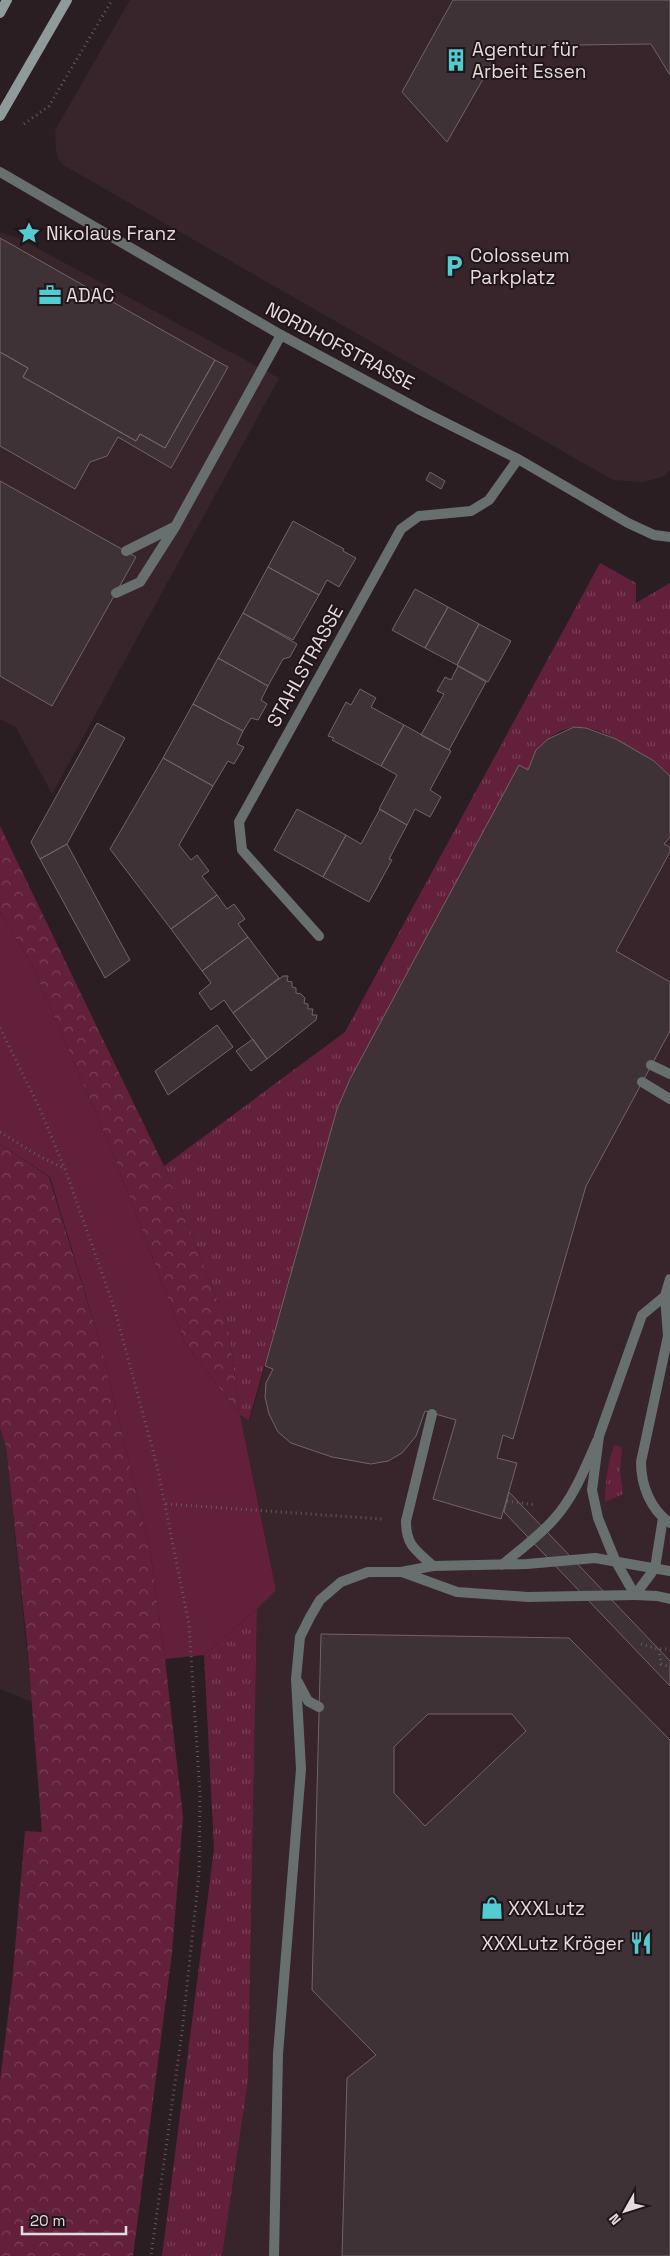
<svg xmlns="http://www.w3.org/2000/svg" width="670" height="2256" font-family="'Space Grotesk',sans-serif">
  <defs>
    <pattern id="grass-tufts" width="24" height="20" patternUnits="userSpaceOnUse" patternTransform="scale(1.25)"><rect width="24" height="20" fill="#62203b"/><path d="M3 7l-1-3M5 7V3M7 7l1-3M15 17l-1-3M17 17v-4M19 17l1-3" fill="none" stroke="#784057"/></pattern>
    <pattern id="forest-crowns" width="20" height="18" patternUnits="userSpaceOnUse" patternTransform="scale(1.25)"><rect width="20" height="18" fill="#62203b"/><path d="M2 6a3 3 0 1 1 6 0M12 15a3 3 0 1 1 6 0" fill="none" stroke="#784057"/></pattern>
  </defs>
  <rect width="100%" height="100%" fill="#2b1e22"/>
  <path fill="#38252b" d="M130 0H670V470L665 476 643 482 613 480 63 165 58 159 56 149 55 131 58 125Z
    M0 232 20 239 279 378 52 794 16 727 0 719Z
    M574 727 586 728 616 739 654 761 670 776V2256H222L248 2081 257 1609 276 1589 240 1415 250 1420 337 1109 350 1079 519 765 528 769 536 750 548 739Z
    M0 1428 6 1447 32 1702 0 1689Z"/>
  <path fill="url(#grass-tufts)" d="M600 563 636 583V603L670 583V776C658 763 645 755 630 747 617 740 603 731 588 728 560 722 535 745 528 770L519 765 350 1079 337 1109 249 1420 240 1415 228 1326 164 1166 345 1032Z
    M615 1445 622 1448 620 1471 623 1494 605 1502C605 1488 608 1456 615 1445Z
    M257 1609 248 2081 222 2256H162L214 1849 204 1655Z"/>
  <path fill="url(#forest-crowns)" d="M0 826 164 1166 228 1326 240 1415 185 1343 112 1151 32 965 0 912Z
    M0 1144 49 1177 102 1349 150 1550 165 1659 183 1817 172 1953 133 2256H0V2081L12 1984 25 1831 42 1832 27 1643 6 1447 0 1428Z"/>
  <path fill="#62203b" d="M0 912 32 965 112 1151 185 1343 240 1415 276 1590 257 1609 204 1655 165 1659 150 1550 102 1349 50 1177 0 1144Z"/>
  <path fill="#3f3236" stroke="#736368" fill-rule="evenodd" d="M453 0H670V75L651 44 502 46 447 142 402 92Z
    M0 238 215 360 165 448 140 434 136 441 23 377 28 368 0 352Z
    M0 352 28 368 23 377 136 441 140 434 165 448 215 360 228 367 171 468 118 437 107 456 90 462 75 489 0 446Z
    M430 472 445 481 441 489 426 480Z
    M0 481 136 557 52 706 0 676Z
    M293 521 344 549 343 551 356 558 339 587 327 580 319 595 268 567Z
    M268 567 319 595 293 640 243 613Z
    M415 589 448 607 425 648 392 630Z
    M448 607 479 624 457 665 425 648Z
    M243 613 297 644 290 657 283 659 268 686 218 658Z
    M479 624 511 641 488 682 457 665Z
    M218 658 268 686 261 700 267 704 258 720 251 718 243 731 193 704Z
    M458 666 486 682 449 750 421 735 444 694 437 691 445 677 451 680Z
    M360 689 376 698 371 707 404 725 381 766 332 740 334 738 328 736 346 702 351 705Z
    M193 704 243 731 237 744 244 747 234 764 228 761 213 786 163 758Z
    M97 723 125 738 67 844 40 859 31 842Z
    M404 725 451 751 430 790 441 797 430 817 415 809 407 825 379 809 397 775 381 766Z
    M574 727 586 728 616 739 654 761 670 776V837L664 844 670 847V852L616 951 670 982V1031L586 1186 513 1439 503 1435 497 1458 517 1463 501 1519 433 1499 456 1420 425 1411 416 1436 402 1453 388 1461 371 1464 332 1457 291 1443 278 1432 269 1414 265 1397 266 1383 273 1369 265 1366 337 1109 350 1079 519 765 528 770 536 750 548 739Z
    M163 758 213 786 179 845 191 860 197 855 209 871 202 876 217 895 171 929 110 849Z
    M297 809 346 835 323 877 274 850Z
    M380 809 407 825 389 859 392 860 369 902 323 877 346 835 361 844Z
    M67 844 130 960 105 978 40 859Z
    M217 895 227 909 234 904 245 919 238 924 248 937 202 971 171 929Z
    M248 937 279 978 233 1013 224 1000 211 1010 199 993 211 983 202 971Z
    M283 976H288L287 981 292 982V987L296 988V993L301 994 305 998 304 1003 308 1004V1009H313L312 1015H317L316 1020 267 1059 233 1013Z
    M217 1025 233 1047 168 1095 155 1071Z
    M253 1039 267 1059 251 1071 236 1051Z
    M509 1492 670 1661V1686L504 1512Z
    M321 1634 569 1638 670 1740V2256H342L347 2078 376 2055 312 1990ZM428 1714H512L526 1731 425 1826 394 1793V1747Z"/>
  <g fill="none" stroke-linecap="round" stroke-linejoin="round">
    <path stroke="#65595d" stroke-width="3" stroke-dasharray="1 4" stroke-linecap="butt" d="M24 124 49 106 112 0
      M0 1028 39 1107 65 1169 115 1310 157 1466 189 1624 200 1794 199 1874 182 2032 151 2256
      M0 1132 37 1155 65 1169
      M507 1501 536 1505
      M166 1504 382 1519
      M641 1644 659 1649H670
      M659 1649 661 1664 670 1667"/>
    <path stroke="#676f6f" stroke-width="10" d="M126 551 174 527
      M116 593 140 582 175 527 281 335
      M651 1065 670 1074
      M642 1082 670 1099
      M432 1414 406 1521C406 1546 416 1550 433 1566
      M502 1565C520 1550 539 1536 554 1519 574 1497 585 1468 597 1441
      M402 1572 457 1592 528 1597 635 1595 655 1568 663 1518
      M298 1682 308 1701 319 1707
      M274 2256 278 2054 301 1769 296 1679 300 1637 310 1617 320 1600 341 1582 368 1572H401L433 1566 527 1564 595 1558 670 1571"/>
    <path stroke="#676f6f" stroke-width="10" d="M0 172 281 335 422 411 518 459 628 523 654 535 670 537
      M319 936 242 850 239 822 401 529 419 516 471 511 489 500 518 459
      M670 1279 665 1296 668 1336 641 1462C641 1485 650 1509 670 1523
      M665 1296 642 1315 599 1436 592 1490 598 1518 615 1560 635 1595 657 1596 670 1599"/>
    <path stroke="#8f9b9b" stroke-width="10" d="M0 13 7 0
      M0 116 67 0"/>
  </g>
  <defs>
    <symbol id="building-bare" viewBox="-9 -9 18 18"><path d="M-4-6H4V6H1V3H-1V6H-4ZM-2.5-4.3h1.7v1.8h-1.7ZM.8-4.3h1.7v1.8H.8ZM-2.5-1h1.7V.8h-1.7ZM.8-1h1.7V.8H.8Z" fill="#51ccd1" stroke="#211519" stroke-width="2.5" paint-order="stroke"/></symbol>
    <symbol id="sight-bare" viewBox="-9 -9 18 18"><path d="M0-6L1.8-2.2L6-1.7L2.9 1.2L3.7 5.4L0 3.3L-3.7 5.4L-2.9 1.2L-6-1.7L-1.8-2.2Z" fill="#51ccd1" stroke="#211519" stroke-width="2.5" paint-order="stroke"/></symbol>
    <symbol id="parking-bare" viewBox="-9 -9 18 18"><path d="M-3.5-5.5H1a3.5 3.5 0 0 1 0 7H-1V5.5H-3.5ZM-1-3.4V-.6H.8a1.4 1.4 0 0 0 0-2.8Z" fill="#51ccd1" stroke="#211519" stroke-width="2.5" paint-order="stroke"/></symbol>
    <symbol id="office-bare" viewBox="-9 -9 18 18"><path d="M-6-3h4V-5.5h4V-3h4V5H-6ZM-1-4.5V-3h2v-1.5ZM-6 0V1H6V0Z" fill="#51ccd1" stroke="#211519" stroke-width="2.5" paint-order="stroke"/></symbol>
    <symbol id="shop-bare" viewBox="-9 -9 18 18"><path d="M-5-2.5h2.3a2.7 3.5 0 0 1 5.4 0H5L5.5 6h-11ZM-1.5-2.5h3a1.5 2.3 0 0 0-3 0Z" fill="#51ccd1" stroke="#211519" stroke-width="2.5" paint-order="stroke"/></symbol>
    <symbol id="restaurant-bare" viewBox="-9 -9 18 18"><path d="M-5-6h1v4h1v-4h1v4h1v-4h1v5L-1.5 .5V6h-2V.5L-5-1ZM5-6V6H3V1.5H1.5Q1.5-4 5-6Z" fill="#51ccd1" stroke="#211519" stroke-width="2.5" paint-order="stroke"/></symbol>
  </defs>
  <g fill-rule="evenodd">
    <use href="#building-bare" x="440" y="44" width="32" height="32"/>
    <use href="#sight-bare" x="13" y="217" width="32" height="32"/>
    <use href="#parking-bare" x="438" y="250" width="32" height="32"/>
    <use href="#office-bare" x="34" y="279" width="32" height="32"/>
    <use href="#shop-bare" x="476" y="1892" width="32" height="32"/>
    <use href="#restaurant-bare" x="625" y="1927" width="32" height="32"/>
  </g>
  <g text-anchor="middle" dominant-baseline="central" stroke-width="4" stroke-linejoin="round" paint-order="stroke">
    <g font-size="19" fill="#e4dbde" stroke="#211519" text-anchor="start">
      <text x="472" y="49">Agentur für<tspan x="472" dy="22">Arbeit Essen</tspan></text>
      <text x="46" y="233">Nikolaus Franz</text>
      <text x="470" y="255">Colosseum<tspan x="470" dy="22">Parkplatz</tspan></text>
      <text x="66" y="295">ADAC</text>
      <text x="508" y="1908">XXXLutz</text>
      <text x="624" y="1943" text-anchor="end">XXXLutz Kröger</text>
    </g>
    <g font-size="19" fill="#e4dbde" stroke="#211519">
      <text transform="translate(340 346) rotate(28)">NORDHOFSTRASSE</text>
      <text transform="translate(305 666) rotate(-61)">STAHLSTRASSE</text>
    </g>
  </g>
  <g transform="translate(625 2211) rotate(231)" stroke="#211519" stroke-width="4" paint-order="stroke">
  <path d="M0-4L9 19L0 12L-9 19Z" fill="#e4dbde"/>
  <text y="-8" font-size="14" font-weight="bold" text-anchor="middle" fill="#e4dbde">N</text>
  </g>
  <path d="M22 2226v8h104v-8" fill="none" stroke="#e4dbde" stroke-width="2.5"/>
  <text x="30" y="2226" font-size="15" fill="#e4dbde" stroke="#211519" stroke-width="4" paint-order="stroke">20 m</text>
</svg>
